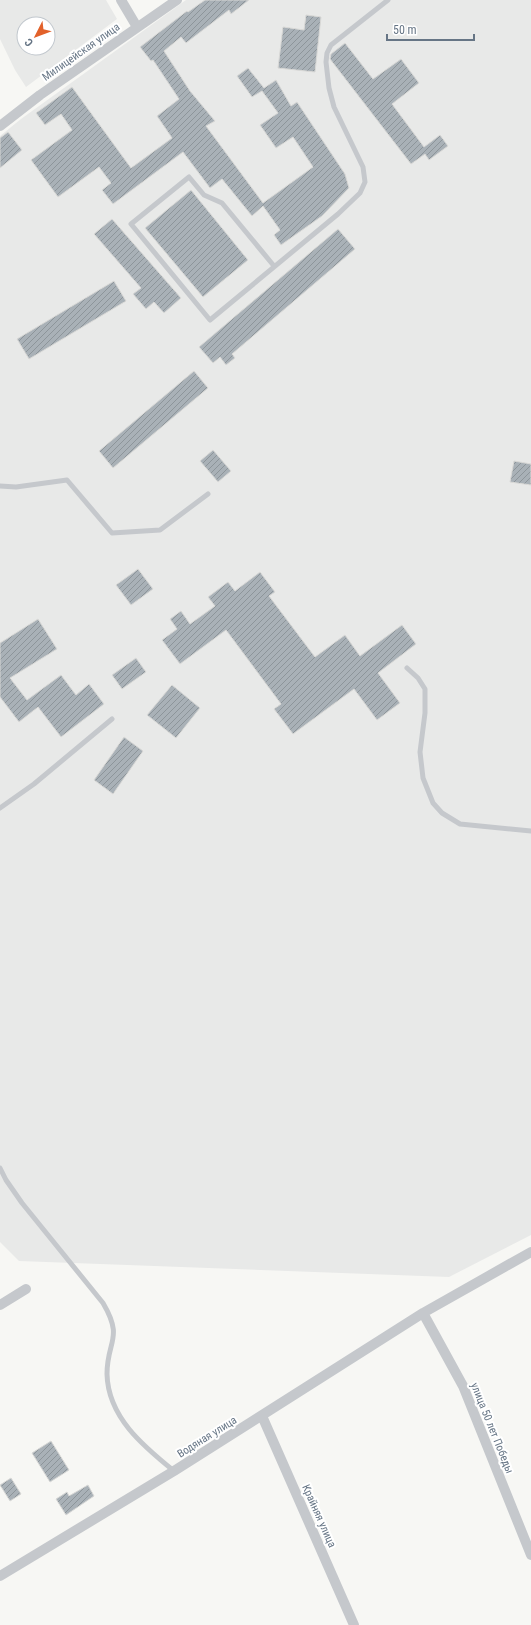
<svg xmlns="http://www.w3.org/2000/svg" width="531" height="1625" font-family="'Roboto Condensed',sans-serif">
  <defs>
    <pattern id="building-hatch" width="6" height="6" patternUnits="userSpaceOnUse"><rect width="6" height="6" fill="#a9b1b7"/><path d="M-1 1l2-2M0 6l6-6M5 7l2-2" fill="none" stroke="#8d959a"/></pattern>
  </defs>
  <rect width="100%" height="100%" fill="#f7f7f4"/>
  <path fill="#e8e9e8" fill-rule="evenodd" d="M0 0H106L117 19 26 87 15 70 0 39ZM24 24H48V48H24Z
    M186 0H531V1235L449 1277 19 1261 0 1242V136L21 119Z"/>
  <path fill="url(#building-hatch)" stroke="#d9d9d7" d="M205 0H249L231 14 229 10 186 43 181 37 164 51 190 91 215 121 206 126 263 203 313 167 293 137 276 148 260 125 278 113 262 91 252 97 237 76 248 68 264 88 276 80 291 106 297 102 345 174 349 188 322 216 281 245 274 235 280 230 263 206 252 216 222 179 210 188 183 152 113 204 102 190 111 183 99 167 58 197 31 160 72 130 61 114 45 125 36 113 72 87 131 168 172 138 157 116 179 99 153 60 151 61 140 47 187 11 188 12Z
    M306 15 321 17 315 72 278 68 283 27 304 30Z
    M345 43 373 79 401 59 419 83 392 104 424 147 440 135 448 146 429 160 425 154 411 164 330 59 331 54Z
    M8 132 22 150 0 168V138Z
    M191 190 248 260 203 297 145 228Z
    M112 219 181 298 164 313 154 302 146 309 133 294 141 288 94 234Z
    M338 229 355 249 232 354 235 358 226 365 220 357 213 363 199 347Z
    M114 281 126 301 29 359 17 339Z
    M194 371 208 388 113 468 99 451Z
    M213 450 231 471 218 482 200 461Z
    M514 461 531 464V485L510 482Z
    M138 569 153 589 131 605 116 585Z
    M260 572 275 592 269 596 315 657 345 635 360 656 402 625 416 644 378 673 400 703 377 720 354 689 293 734 274 709 281 704 226 630 180 664 162 640 177 629 170 619 181 611 190 624 215 606 208 597 228 582 235 591Z
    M38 619 57 649 10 678 27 700 61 675 76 695 89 684 104 704 61 737 38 707 19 722 0 697V643Z
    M136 658 146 672 122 689 112 675Z
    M172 685 200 708 176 738 147 715Z
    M124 737 143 751 113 794 94 780Z
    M51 1441 69 1470 50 1482 32 1453Z
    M11 1478 21 1494 10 1501 0 1485Z
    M88 1485 94 1496 66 1515 56 1499 67 1492 69 1496Z"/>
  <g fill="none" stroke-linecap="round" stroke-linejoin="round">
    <path stroke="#c5c8cc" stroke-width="5" d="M274 266 222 203 204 195 189 177 131 224 210 320 338 214 360 193 365 182 363 167 334 107 329 88 326 62 327 53 331 45 388 0
      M0 486 16 487 67 480 112 533 160 530 208 494
      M407 668 418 678 425 689V713L420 752 423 778 433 803 442 813 460 824 531 831
      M0 808 34 784 112 719
      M0 1168 6 1180 22 1203 103 1303C124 1339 107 1340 107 1374 108 1417 143 1446 174 1471"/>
    <path stroke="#c5c8cc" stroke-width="10" d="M121 0 137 27
      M0 126 40 95 177 0
      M0 1305 26 1289
      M423 1313 463 1386 531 1555
      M262 1416 354 1625
      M0 1576 174 1471 423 1313 531 1252"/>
  </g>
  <g text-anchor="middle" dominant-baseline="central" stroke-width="4" stroke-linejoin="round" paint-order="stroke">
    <g font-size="11" fill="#667585" stroke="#fff">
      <text transform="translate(81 52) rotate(-35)">Милицейская улица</text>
      <text transform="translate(492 1428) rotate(68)">улица 50 лет Победы</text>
      <text transform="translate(207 1437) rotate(-32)">Водяная улица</text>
      <text transform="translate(319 1516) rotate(66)">Крайняя улица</text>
    </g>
  </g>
  <g transform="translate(36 36) rotate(228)"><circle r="19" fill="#ffffff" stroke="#c2c8ce"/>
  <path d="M0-3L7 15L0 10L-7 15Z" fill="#e2612a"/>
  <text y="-6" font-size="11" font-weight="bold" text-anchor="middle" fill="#667585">С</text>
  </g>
  <path d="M387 34v6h87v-6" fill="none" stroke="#667585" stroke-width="2"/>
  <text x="393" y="34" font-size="12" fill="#667585" stroke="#ffffff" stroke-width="3" paint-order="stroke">50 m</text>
</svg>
